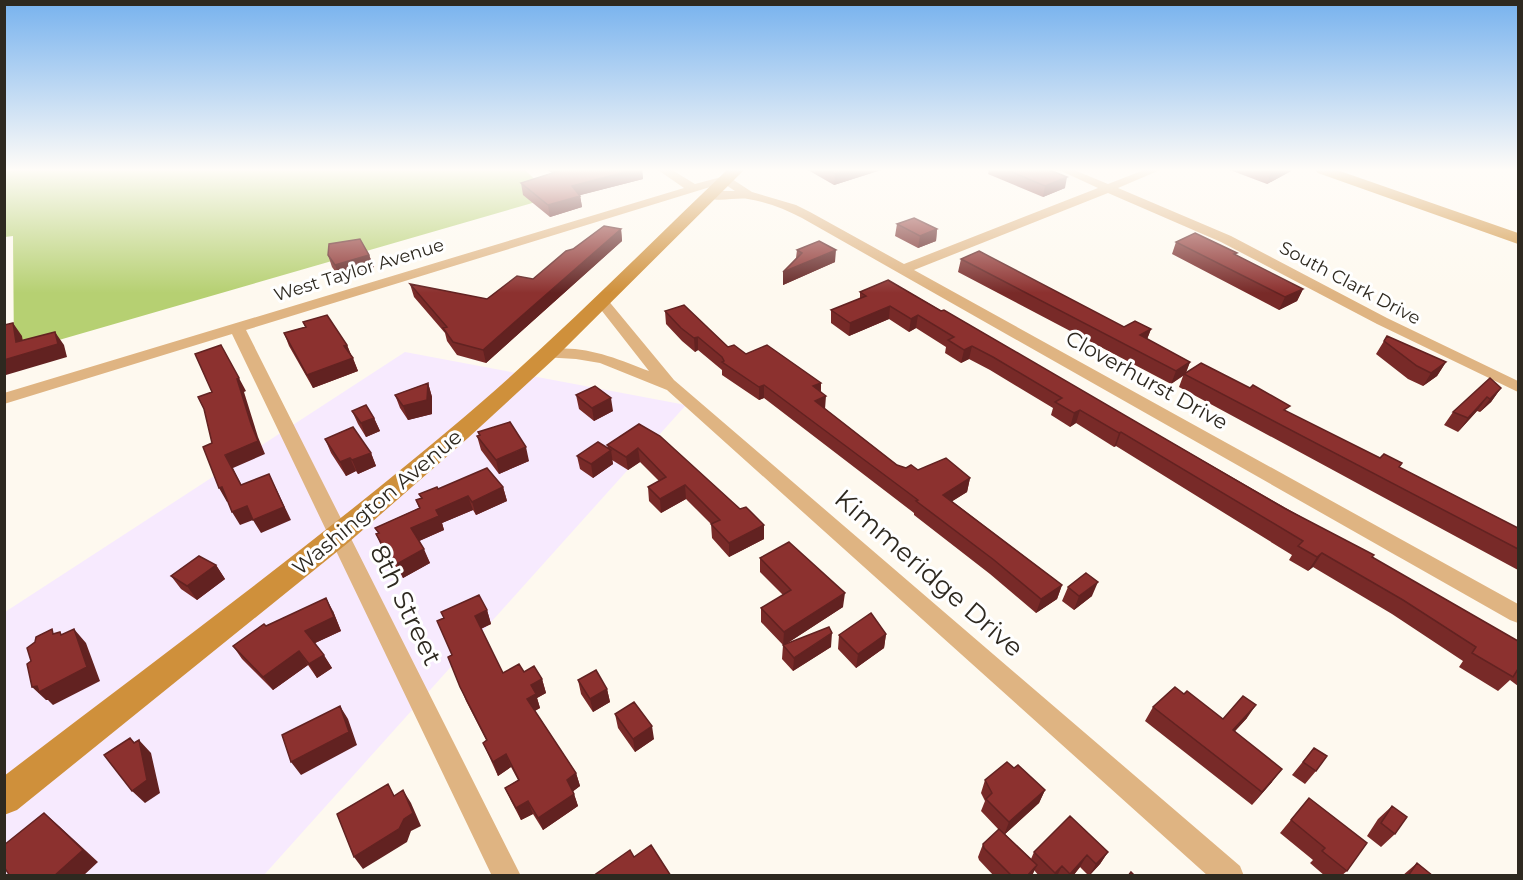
<svg xmlns="http://www.w3.org/2000/svg" width="1523" height="880" font-family="Montserrat,sans-serif">
  <rect width="100%" height="100%" fill="#fef9ef"/>
  <path fill="#f7eafe" d="M405 352 686 405 264 875 5 876V612Z"/>
  <path fill="#b6d072" d="M15 170H525L553 197 14 353 13 236 5 237 4 172Z"/>
  <g fill="none" stroke-linecap="round" stroke-linejoin="round">
    <path fill="#dfb482" fill-rule="evenodd" d="M658 170H672L695 184 725 176 729 177 752 192 796 205 810 212 904 264 1098 188 1059 170H1074L1108 184 1144 170H1160L1118 188 1231 236 1387 318 1518 381V392L1377 324 1221 242 1108 193 914 270 1518 604V623L1510 620 802 218C785 209 766 202 748 199 735 197 712 204 702 195L708 191H735L723 183 246 330 521 876H492L232 334 4 404V393L684 188Z
      M602 298 607 299 674 380 1240 866 1244 876H1208L667 390 600 363 576 359 542 357 540 354 542 351C578 342 616 358 649 371L595 302Z"/>
    <path fill="#cf903b" fill-rule="evenodd" d="M727 170H744L555 358 468 438 349 542 17 810 4 815V776C154 661 306 550 450 429 547 348 636 257 727 170Z
      M1315 170H1337L1518 233V244L1318 173Z"/>
  </g>
  <path fill="#782a28" d="M547 170H642L643 179 580 195 582 207 550 217 523 195 521 183 552 173Z
    M808 170H881L834 185Z
    M989 170H1050L1065 188 1043 197 988 174Z
    M1230 170H1291V171L1267 184Z
    M897 224 937 229 936 241 918 248 895 236Z
    M621 229 622 241 486 363 457 355 447 341 445 333 414 297 410 284 487 299 533 279 573 249Z
    M1176 242 1303 289 1297 301 1279 310 1172 254Z
    M797 250 835 262 783 285V272L796 258Z
    M328 255H369L374 267 340 278 332 267Z
    M961 259 1124 327 1151 329 1147 339 1190 362 1186 373 1287 412 1399 467 1518 528V570L1179 387 1183 376 1171 384 958 272Z
    M888 280 1518 641V686L1510 680 1498 691 1459 667 1463 661 1392 614 1313 567 1308 571 1289 560 1292 555 1116 446 1114 447 1076 423 1070 427 1051 415 1053 408 990 370 969 359 961 363 945 353 946 347 916 328 909 332 889 319 849 336 831 323V310L860 299V292Z
    M665 311 728 347 821 383V391L825 409 897 465 906 468 970 478 967 492 952 501 1062 585 1057 599 1036 613 990 574 914 515V513L764 398 759 400 722 375V370L698 350 695 352 682 341 666 324Z
    M303 322 347 345 358 371 313 388 289 346 284 333 305 327Z
    M1387 336 1446 362 1437 376 1423 386 1408 379 1376 354Z
    M428 383 432 397V414L408 420 400 408 395 395Z
    M1501 388 1491 402 1480 412 1477 411 1458 432 1444 425 1453 412Z
    M576 395 613 411 594 421 579 409Z
    M352 411 374 418 380 431 366 437 358 424Z
    M639 424 740 509 764 525V539L729 557 712 538 711 524 686 499 661 513 649 501 648 487 659 481 640 462 628 470 612 460 613 464 593 478 580 469 577 456 608 448 607 445Z
    M478 432 529 461 499 474 481 450 477 436H479Z
    M325 439 371 453 376 466 358 474 356 471 346 476 331 453Z
    M503 487 507 501 476 515 473 510 442 523 444 530 419 541 430 563 403 578 400 572 396 573 382 548 376 534 378 533 375 528 419 508 416 500 421 498 419 494 438 489Z
    M760 558 843 607 786 644 831 647 793 671 782 659 783 645 761 622V608L783 595 760 572Z
    M216 565 225 579 197 600 181 589 171 576Z
    M1068 587 1092 596 1074 610 1062 601Z
    M487 610 491 624 481 629 503 673 524 672 542 679 546 693 537 698 540 708 535 711 576 773 580 786 573 791 578 806 543 830 533 814 521 820 511 801 505 788 518 780 511 767 498 776 483 743 486 740 466 701 448 657 451 655Z
    M333 611 341 631 315 643 332 668 317 678 308 665 273 690 242 659 233 646 266 626Z
    M886 634 884 648 856 668 838 649 839 635Z
    M578 680 607 689 610 702 593 712 581 694Z
    M1184 694 1223 719 1247 718 1235 731 1272 782 1252 805 1145 721 1153 707Z
    M615 714 654 739 635 752 618 728Z
    M1314 748 1316 771 1305 784 1292 775Z
    M1014 768 1045 790 1039 803 1005 834 1031 859 1034 852H1108L1100 864 1089 876 1080 867 1073 876H1039L1034 870 1032 876H994L979 860 978 857 983 844 999 830 981 811 985 801 981 793 985 780Z
    M1309 798 1347 871 1341 876H1325L1310 863 1313 860 1280 833Z
    M1392 806 1395 834 1381 847 1367 836 1378 819Z
    M1417 863 1433 876H1402Z"/>
  <path fill="#622221" d="M633 170H642L643 179 573 197 572 186Z
    M849 170H881L834 185 835 174Z
    M1277 170H1291V171L1267 184 1271 172Z
    M1067 177 1065 188 1043 197 1045 186Z
    M580 196 582 207 550 217 548 205Z
    M621 229 622 241 486 363 483 350Z
    M937 229 936 241 918 248 920 236Z
    M836 250 835 262 783 285V272Z
    M369 255 374 267 340 278 335 265Z
    M1303 289 1297 301 1279 310 1285 297Z
    M890 306 889 319 849 336 850 323Z
    M918 315 916 328 909 332 911 319Z
    M13 323 22 336 25 354 55 332 64 345 67 357 6 375 4 373V360L16 342Z
    M1151 329 1146 342 1140 335Z
    M698 337V350L695 352 694 338Z
    M347 345 352 358 344 346Z
    M972 346 969 359 961 363 964 350Z
    M353 358 358 371 313 388 307 375Z
    M1190 362 1185 374 1171 384 1176 371Z
    M1446 362 1437 376 1423 386 1431 373Z
    M239 378 246 391 244 392 258 437 265 454 233 468 248 498 225 455 251 424 237 379Z
    M428 383 432 397V414L408 420 403 406Z
    M821 383 820 396 813 386Z
    M764 385V398L759 400V387Z
    M1501 388 1491 402 1480 412 1490 399Z
    M826 396 825 409 815 401Z
    M1487 397 1477 411 1458 432 1468 418Z
    M611 398 613 411 594 421 592 408Z
    M1080 410 1076 423 1070 427 1074 413Z
    M374 418 380 431 366 437 361 423Z
    M1121 432 1116 446 1114 447 1119 433Z
    M526 447 529 461 499 474 496 460Z
    M638 448 640 462 628 470 626 457Z
    M611 450 613 464 593 478 591 464Z
    M371 453 376 466 358 474 352 460Z
    M350 458 356 471 346 476 340 462Z
    M269 474 291 520 261 533 253 520 240 525 232 512Z
    M970 478 967 492 940 509 943 495Z
    M685 485 686 499 661 513 660 499Z
    M222 487 230 500 227 502 219 488Z
    M503 487 507 501 476 515 472 502Z
    M468 496 473 510 442 523 444 530 417 542 411 528 436 510Z
    M764 525V539L729 557V543Z
    M424 549 430 563 403 578 397 564Z
    M1322 553 1313 567 1308 571 1317 557Z
    M216 565 225 579 197 600 187 586Z
    M1098 582 1092 596 1074 610 1079 596Z
    M1062 585 1057 599 1036 613 1041 599Z
    M845 593 843 607 783 646 784 632Z
    M326 598 333 611 341 631 313 644 305 631Z
    M487 610 491 624 480 629 475 616Z
    M74 629 86 643 100 681 53 705 48 700H46L32 687Z
    M832 633 831 647 793 671 794 658Z
    M886 634 884 648 856 668 858 654Z
    M299 651 308 665 273 690 263 677Z
    M324 655 332 668 317 678 309 664Z
    M542 679 546 693 537 698 540 708 532 712 527 699 531 685Z
    M607 689 610 702 593 712 590 699Z
    M1256 705 1247 718 1224 743 1233 730Z
    M340 706 348 719 357 745 301 775 291 762Z
    M652 726 654 739 635 752 633 739Z
    M130 738 141 749 139 740 151 753 160 793 145 803 132 791 134 743Z
    M506 754 511 767 498 776 493 762Z
    M1282 769 1272 782 1252 805 1262 792Z
    M576 773 580 786 571 793 567 780Z
    M403 790 411 803 421 826 411 831 407 842 363 869 354 857Z
    M1045 790 1039 803 1004 835 1009 822Z
    M574 794 578 806 543 830 538 818Z
    M528 801 533 814 521 820 516 808Z
    M44 813 59 826 98 862 83 876H54Z
    M1108 852 1100 864 1089 876 1096 864Z
    M1087 855 1080 867 1073 876H1069Z
    M1037 865 1032 876H1027Z
    M1062 866 1057 876H1054L1055 873Z"/>
  <path fill="#8c312f" stroke="#622221" stroke-width="1.5" d="M562 170H633L572 186 580 196 548 205 521 183Z
    M827 170H849L835 174Z
    M1007 170H1050L1067 177 1045 186Z
    M1264 170H1277L1271 172Z
    M914 218 937 229 920 236 897 224Z
    M604 226 621 229 483 350 453 342 443 328 447 327 410 284 487 299 517 276 533 279 566 251 573 249Z
    M1195 233 1237 253 1234 254 1303 289 1285 297 1176 242Z
    M360 239 369 255 335 265 328 255 329 244Z
    M819 241 836 250 783 272 802 253 797 250Z
    M979 251 1124 327 1135 321 1151 329 1140 335 1190 362 1176 371 961 259Z
    M888 280 941 311 944 310 1284 508 1374 555 1372 557 1518 641V669L1513 677 1472 653 1476 647 1403 600 1322 553 1317 557 1298 546 1303 541 1121 432 1119 433 1080 410 1074 413 1055 402 1062 398 993 357 972 346 964 350 948 340 954 337 918 315 911 319 890 306 850 323 831 310 866 296 860 292Z
    M684 305 728 347 734 345 746 354 767 345 821 383 813 386 826 396 815 401 897 465 906 468 911 465 918 470 946 458 970 478 943 495 1062 585 1041 599 994 560 916 501 918 500 764 385 759 387 722 362 724 361 722 357 698 337 694 338 681 328 665 311Z
    M327 315 347 345 344 346 353 358 307 375 284 333 306 327 303 322Z
    M13 323 16 342 55 332 58 344 4 360V325Z
    M1387 336 1446 362 1431 373 1417 366 1384 341Z
    M221 345 239 378 237 379 251 424 258 441 225 455 241 485 269 474 284 507 253 520 247 506 232 512 222 487 219 488 203 447 212 443 204 409 198 397 212 392 195 354Z
    M1201 363 1250 388 1253 385 1290 406 1284 410 1380 458 1384 454 1402 463 1399 467 1518 528V549L1184 374Z
    M1490 378 1501 388 1490 399 1487 397 1468 418 1453 412Z
    M428 383 427 400 403 406 395 395Z
    M595 386 611 398 592 408 576 395Z
    M366 405 374 418 361 423 352 411Z
    M510 422 526 447 496 460 477 436 480 435 478 432Z
    M639 424 660 436 740 509 746 507 764 525 729 543 711 524 720 520 685 485 660 499 648 487 666 477 638 448 626 457 607 445Z
    M353 427 371 453 352 460 350 458 340 462 325 439Z
    M598 442 611 450 591 464 577 456Z
    M487 468 503 487 472 502 468 496 436 510 439 516 411 528 424 549 397 564 394 558 390 559 376 534 379 533 375 528 420 508 416 500 422 498 419 494 437 487 438 489Z
    M789 542 845 593 784 632 761 608 791 590 760 558Z
    M199 556 216 565 187 586 171 576Z
    M1086 573 1098 582 1079 596 1068 587Z
    M479 595 487 610 475 616 503 673 519 664 524 672 534 666 542 679 531 685 536 694 527 699 576 773 567 780 574 794 538 818 528 801 516 808 505 788 519 780 506 754 493 762 483 743 487 740 460 687 448 657 452 655 437 621 444 618 441 612Z
    M326 598 334 617 305 631 324 655 309 664 299 651 263 677 233 646 264 624 266 626Z
    M871 613 886 634 858 654 839 635Z
    M829 627 832 633 794 658 783 645Z
    M52 629 53 634 60 632 61 635 74 629 87 667 39 692 37 686 32 687 27 664 31 661 27 648 35 642 36 637Z
    M596 670 607 689 590 699 578 680Z
    M1175 687 1184 694 1187 691 1223 719 1243 696 1256 705 1233 730 1282 769 1262 792 1153 707Z
    M634 702 652 726 633 739 615 714Z
    M340 706 349 732 291 762 282 735Z
    M130 738 134 743 139 740 147 780 132 791 104 755Z
    M1314 748 1327 756 1316 771 1303 762Z
    M1007 762 1014 768 1018 765 1045 790 1009 822 986 799 992 793 985 780Z
    M388 784 394 796 403 790 413 813 404 819 399 829 354 857 337 814Z
    M1309 798 1367 843 1347 871 1322 851 1325 848 1291 820Z
    M1392 806 1407 817 1395 834 1381 823Z
    M44 813 83 850 54 876H10L4 867V845Z
    M1070 816 1108 852 1096 864 1087 855 1070 874 1062 866 1055 873 1034 852Z
    M999 829 1037 865 1027 876H1012L984 848 983 844Z
    M651 845 671 876H593L630 850 634 857Z
    M1417 863 1433 876H1408Z
    M1131 872 1135 876H1128Z"/>
  <linearGradient id="sky" x2="0" y2="1"><stop stop-color="#77b2ee"/><stop offset="0.58" stop-color="#fffcf8"/><stop offset="1" stop-color="#fffcf8" stop-opacity="0"/></linearGradient>
  <rect width="1523" height="293" fill="url(#sky)"/>
  <g text-anchor="middle" dominant-baseline="central" stroke-width="6" stroke-linejoin="round" paint-order="stroke">
    <g font-size="18" fill="#2e2920" stroke="#fff">
      <text transform="translate(359 270) rotate(-17)">West Taylor Avenue</text>
      <text transform="translate(1350 283) rotate(28)">South Clark Drive</text>
    </g>
    <g font-size="21" fill="#2e2920" stroke="#fff">
      <text transform="translate(1147 380) rotate(29)">Cloverhurst Drive</text>
      <text transform="translate(377 502) rotate(-40)">Washington Avenue</text>
    </g>
    <g font-size="26" fill="#2e2920" stroke="#fff">
      <text transform="translate(929 573) rotate(41)">Kimmeridge Drive</text>
      <text transform="translate(406 605) rotate(64)">8th Street</text>
    </g>
  </g>
  <rect width="1523" height="880" fill="none" stroke="#2e2920" stroke-width="12"/>
</svg>
